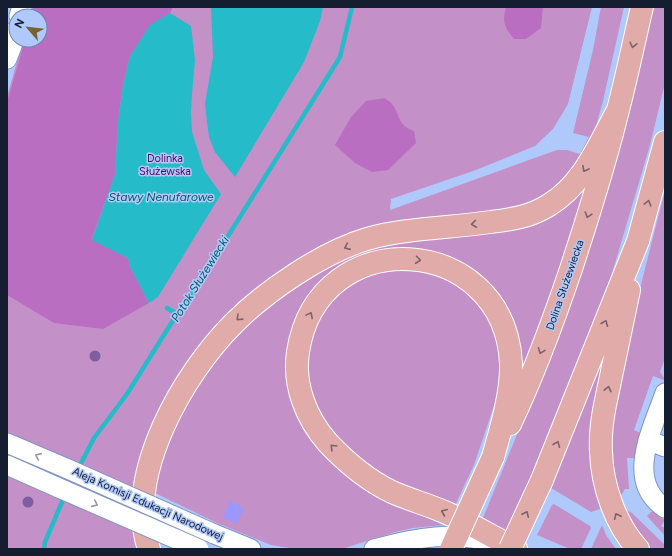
<svg xmlns="http://www.w3.org/2000/svg" width="672" height="556" font-family="Figtree,sans-serif">
  <rect width="100%" height="100%" fill="#b0c9fb"/>
  <path fill="#c490c8" d="M31 7H592L568 104 553 129 535 146 476 170 391 199 390 210 557 150H567L580 154 589 137 573 133 593 50 601 7H624L603 101 593 137 583 156 562 186 537 203 290 269 163 412 141 549H7V97L23 40H40V16H29Z
    M652 7H665V83L650 145 603 304 553 431 505 534 481 523 563 321Z
    M583 188 584 189C567 254 543 316 520 379L470 272 345 266 291 381 375 494 443 525 413 528 395 532 345 548 296 549 271 545 217 523 153 492 171 433 183 407 215 357 249 321 308 276 381 242 508 228Z
    M665 190V358L660 372 665 379 664 380 653 376 634 430 645 435 639 458H627L629 489H625L618 500 608 447 629 332Z
    M405 266 457 282 492 319 503 368 497 397 474 465 453 510 372 470 327 430 303 377 305 351 329 300 373 270Z
    M606 347 603 508 591 512 551 488Z
    M554 504 590 526 591 528 581 549H570L537 535 552 505Z
    M625 509 632 513 665 545V549H647Z
    M651 512H654L658 516 665 520 661 526 665 528V536L647 516Z
    M602 525 606 535 616 549H591Z"/>
  <path fill="#ba6ec1" d="M34 7H173L170 13 150 26 130 56 123 85 118 122 115 174 92 239 128 258 130 267 149 303 103 329 54 323 7 295V102L25 40H40V16H32Z
    M506 7H543L541 28 526 39H514C504 27 502 22 506 7Z
    M385 98C387 100 391 102 392 104 401 116 397 125 414 131L416 143 388 170 372 172 355 163 335 145 351 117 366 101Z"/>
  <path fill="#26bbc8" d="M211 7H323L320 21 304 62 235 177 215 152 209 137 207 122 205 104 213 57Z
    M170 13 191 26 195 60 192 94 191 112 192 132 204 170 221 194 158 297 149 303 130 267 128 258 92 240 115 174 118 122 123 85 130 56 150 25Z"/>
  <g fill="none" stroke-linecap="round" stroke-linejoin="round">
    <path stroke="#26bbc8" stroke-width="4.5" d="M167 308 177 314
      M78 469 94 438 127 394 177 314 203 276 340 57 352 7
      M44 549 45 542 65 495"/>
  </g>
  <path fill="#9b97fd" d="M230 501 244 508 237 524 223 517Z"/>
  <g fill="none" stroke-linecap="round" stroke-linejoin="round">
    <defs>
      <path id="minor" d="M19 16 22 7
        M7 59 12 46 16 30
        M665 393C653 428 624 481 665 508
        M648 440 665 447
        M7 443 68 469
        M7 465 59 488
        M212 533 251 549
        M374 549C414 538 457 529 497 545"/>
      <path id="major" d="M629 290 605 405C602 420 600 436 601 452 602 485 615 524 638 549
        M510 424C534 374 553 322 571 269 588 217 605 164 618 110 627 76 634 41 642 7
        M493 457C501 429 512 392 511 363 504 232 318 221 298 352 293 385 306 418 328 443 346 462 369 481 392 492 410 500 429 505 447 513 471 524 493 537 516 549
        M542 480 638 241 665 142
        M149 549C124 475 183 374 234 323 266 291 323 252 367 239 406 228 450 228 491 222 513 219 530 217 549 205 584 184 599 144 618 110"/>
    </defs>
    <use href="#minor" stroke="#7e95c5" stroke-width="21"/>
    <use href="#major" stroke="#fff" stroke-width="24"/>
    <use href="#minor" stroke="#fff" stroke-width="19"/>
    <use href="#major" stroke="#e0aba8" stroke-width="22"/>
    <defs>
      <path id="minor-bridge" d="M68 469 212 533
        M59 488 199 549"/>
      <path id="major-bridge" d="M451 549 493 457
        M510 549 542 480"/>
    </defs>
    <use href="#minor-bridge" stroke="#7e95c5" stroke-width="21" stroke-linecap="butt"/>
    <use href="#major-bridge" stroke="#fff" stroke-width="24" stroke-linecap="butt"/>
    <use href="#minor-bridge" stroke="#fff" stroke-width="19"/>
    <use href="#major-bridge" stroke="#e0aba8" stroke-width="22"/>
  </g>
  <g fill="#7c5ea1">
    <circle cx="95" cy="356" r="5.5"/>
    <circle cx="28" cy="502" r="5.5"/>
  </g>
  <defs><path id="oneway-chevron" d="M-2-3.5L2.5 0L-2 3.5" fill="none" stroke-width="1.6" stroke-linecap="round" stroke-linejoin="round"/></defs>
  <g stroke="#7a646c">
    <use href="#oneway-chevron" transform="translate(633 45) rotate(103)"/>
    <use href="#oneway-chevron" transform="translate(585 169) rotate(119)"/>
    <use href="#oneway-chevron" transform="translate(648 203) rotate(-75)"/>
    <use href="#oneway-chevron" transform="translate(588 215) rotate(107)"/>
    <use href="#oneway-chevron" transform="translate(474 224) rotate(172)"/>
    <use href="#oneway-chevron" transform="translate(347 247) rotate(156)"/>
    <use href="#oneway-chevron" transform="translate(418 260) rotate(7)"/>
    <use href="#oneway-chevron" transform="translate(310 315) rotate(-62)"/>
    <use href="#oneway-chevron" transform="translate(239 318) rotate(136)"/>
    <use href="#oneway-chevron" transform="translate(605 323) rotate(-68)"/>
    <use href="#oneway-chevron" transform="translate(541 351) rotate(111)"/>
    <use href="#oneway-chevron" transform="translate(608 389) rotate(-78)"/>
    <use href="#oneway-chevron" transform="translate(557 444) rotate(-68)"/>
    <use href="#oneway-chevron" transform="translate(333 447) rotate(-135)"/>
    <use href="#oneway-chevron" transform="translate(444 512) rotate(-157)"/>
    <use href="#oneway-chevron" transform="translate(526 514) rotate(-65)"/>
    <use href="#oneway-chevron" transform="translate(617 516) rotate(-115)"/>
  </g>
  <g stroke="#969aa2">
    <use href="#oneway-chevron" transform="translate(38 456) rotate(-156)"/>
    <use href="#oneway-chevron" transform="translate(95 504) rotate(24)"/>
  </g>
  <g text-anchor="middle" dominant-baseline="central" stroke-width="3" stroke-linejoin="round" paint-order="stroke">
    <g font-size="11" fill="#510658" stroke="#b0c9fb">
      <text x="165" y="158">Dolinka<tspan x="165" dy="13">Służewska</tspan></text>
    </g>
    <g font-size="11" fill="#151e30" stroke="#b0c9fb">
      <text transform="translate(565 285) rotate(-71)">Dolina Służewiecka</text>
      <text transform="translate(148 504) rotate(24)">Aleja Komisji Edukacji Narodowej</text>
    </g>
    <g font-size="12" font-style="italic" fill="#04585f" stroke="#b0c9fb">
      <text x="161" y="197">Stawy Nenufarowe</text>
      <text transform="translate(200 279) rotate(-58)">Potok Służewiecki</text>
    </g>
  </g>
  <rect width="672" height="556" fill="none" stroke="#151e30" stroke-width="16"/>
  <g transform="translate(28 28) rotate(298)"><circle r="19" fill="#b0c9fb" stroke="#7285aa"/>
  <path d="M0-3L7 15L0 10L-7 15Z" fill="#796232"/>
  <text y="-6" font-size="11" font-weight="bold" text-anchor="middle" fill="#151e30">N</text>
  </g>
</svg>
